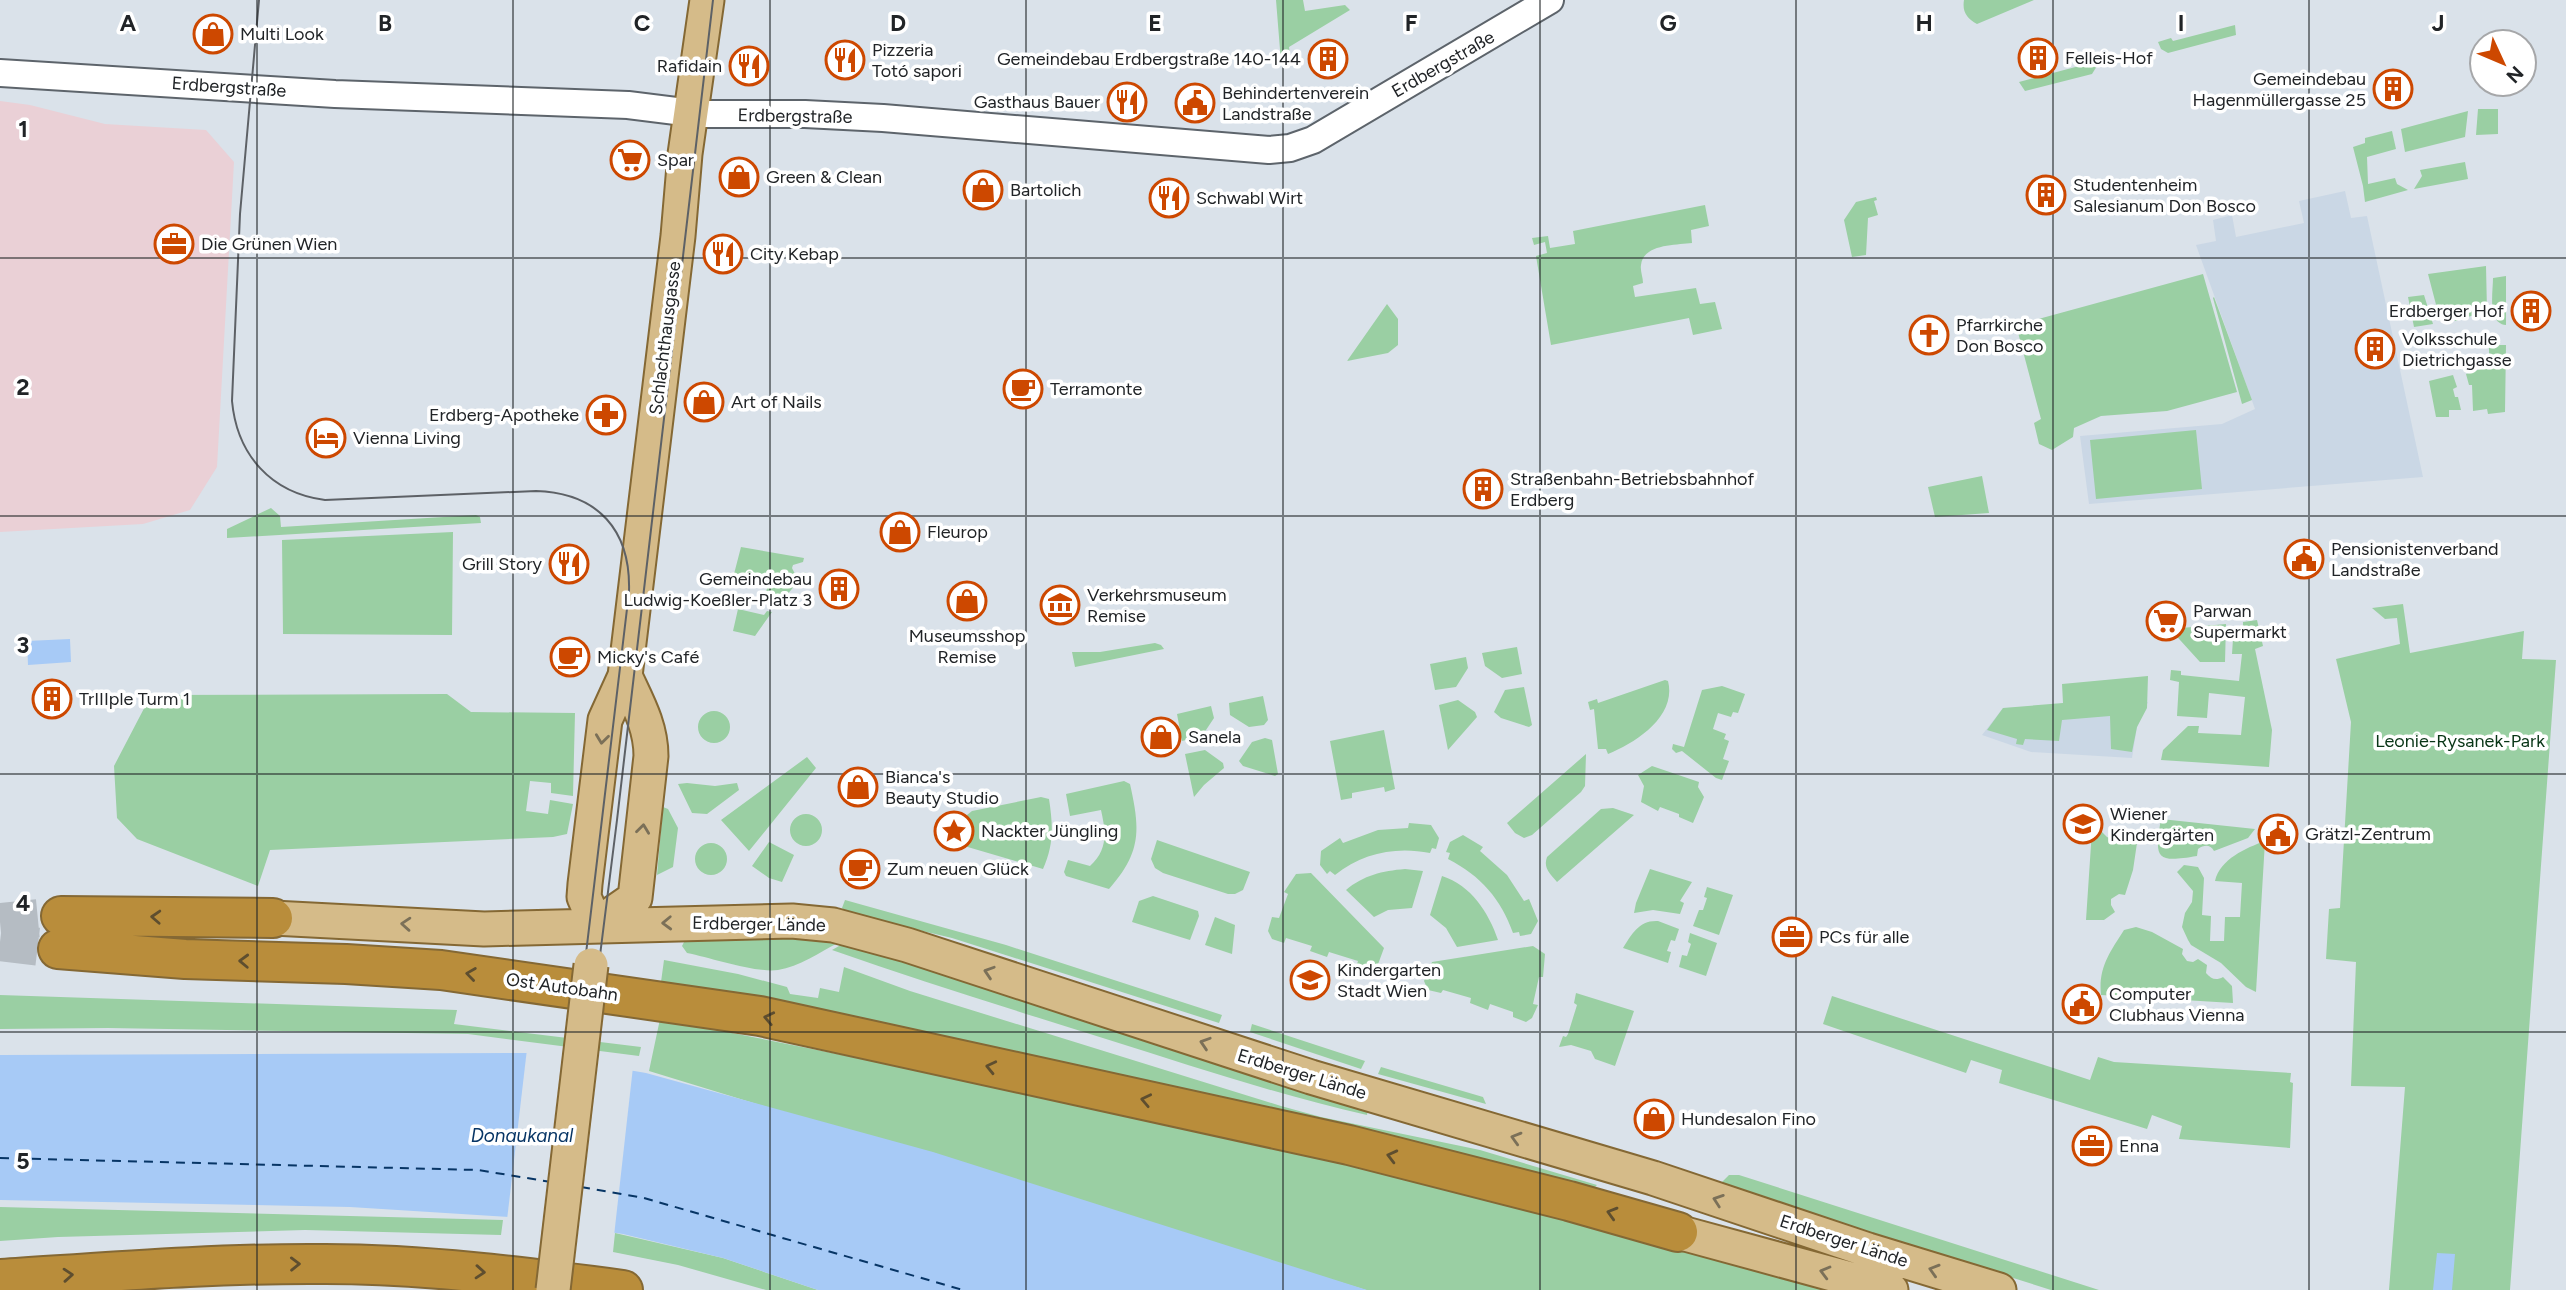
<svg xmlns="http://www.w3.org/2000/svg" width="2566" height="1290" font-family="Figtree,sans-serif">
  <rect width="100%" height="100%" fill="#dae2ea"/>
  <path fill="#ead0d6" d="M0 101 30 105 105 124 206 130 234 162 217 467 190 510 143 524 0 532Z"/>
  <path fill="#cad7e5" d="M2345 191 2351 218 2367 216 2423 477 2089 504 2080 436 2222 424 2255 409 2196 245 2216 241 2213 220 2232 215 2236 237 2304 223 2299 201Z
    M2148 702 2137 727 2132 758 2031 752 1982 735 2003 708Z"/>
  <path fill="#9acfa3" d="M1276 0H1303L1305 11 1345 5 1350 10 1289 47 1290 56 1281 62Z
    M1964 0H2034L1977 24C1967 18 1962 12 1964 0Z
    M2235 25 2236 35 2168 53 2161 49 2158 42 2171 38 2173 41Z
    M2096 58 2097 66 2092 74 2025 91 2019 82 2083 65V61Z
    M2478 109H2498V134L2476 135Z
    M2468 111 2465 137 2405 152 2401 129Z
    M2392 131 2396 149 2367 157 2368 184 2395 178 2397 184 2408 190 2365 202 2363 186 2353 147 2365 143V138Z
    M2465 162 2468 179 2414 189 2422 176 2420 170Z
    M1876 197 1877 200 1874 201 1878 215 1868 218 1866 255 1852 257 1844 220 1856 202Z
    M1705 205 1709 226 1691 230 1692 243C1676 245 1643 244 1641 265 1640 271 1643 277 1643 283L1633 286 1635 297 1696 288 1700 304 1715 302 1722 329 1693 335 1689 318 1551 345 1536 256 1547 253 1545 242 1534 245 1532 238 1548 236 1550 248 1575 244 1573 231Z
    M2486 266 2487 311 2455 321 2450 313 2439 316 2428 274Z
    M2203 274 2237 392 2167 411 2101 416 2074 428 2073 437 2052 450 2039 444 2034 423 2041 419 2016 325Z
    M2506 276V325C2487 323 2493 293 2493 278Z
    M2424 295 2433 324 2414 327 2408 297Z
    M2214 297 2252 400 2242 404 2213 298Z
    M1387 304 1398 319V345L1388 353 1347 361Z
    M2489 345H2506L2505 412 2488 414 2487 409 2473 411 2472 385H2469L2466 374 2489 366Z
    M2453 375 2457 387 2453 389 2455 397H2458L2461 410H2449V417H2436L2429 381Z
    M2196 430 2202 489 2096 499 2090 440Z
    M1982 476 1989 513 1935 517 1928 487Z
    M271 508 280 516 281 527 476 515 480 517 481 523 227 538V529Z
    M453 532 452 635 283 634 282 540Z
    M741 547 804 558 803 562 793 565 792 568 796 576 806 572 776 608 772 606 770 596 766 592 769 581 742 573 740 576 734 574Z
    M2403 604 2410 653 2524 631 2522 659 2556 660 2510 1290H2389L2405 1087 2351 1086 2356 962 2326 959 2329 909 2340 908 2351 722 2336 659 2400 644 2397 618 2385 619 2372 608Z
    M738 609 764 615 767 611 772 612 755 636 733 631Z
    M2257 620 2263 646 2255 649 2272 730 2269 767 2161 760 2163 750 2188 726H2199L2198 733 2241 735 2245 697 2209 693 2207 718 2177 716 2179 682 2170 680 2171 670 2181 671V675L2239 681 2242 654H2232L2233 639 2243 637V622Z
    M2226 624 2225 662H2200L2170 629Z
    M1155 643 1161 645 1164 649 1075 667 1072 652H1100Z
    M1517 647 1522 674 1502 678 1485 666 1482 653Z
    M1466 657 1468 668 1456 687 1435 690 1430 664Z
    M2148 676 2147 708 2137 727 2132 752 2111 749 2110 716 2062 720 2059 741 2025 739 2023 745 2016 744 2017 739 1987 730 2003 708 2063 703 2062 684Z
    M1665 680 1668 681C1677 716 1636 743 1608 754L1606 749H1598L1594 709 1590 710 1588 702 1597 699 1598 703Z
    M1722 686 1745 694 1738 713 1733 712 1731 717 1718 713 1713 729 1726 734 1724 739 1729 741 1723 759 1729 761 1722 780 1716 778 1682 751 1676 753 1672 749 1673 744 1684 747 1702 690Z
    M1524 687 1532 725 1529 727 1501 718 1494 712 1505 690Z
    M447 694 471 712 575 713 573 796 551 793V783L530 781 526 811 548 814 550 800 573 804 567 834 553 837 270 850 258 886 137 839 117 818 114 766 151 695Z
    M1263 696 1268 720 1264 725 1249 727 1230 715 1229 703Z
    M1458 700 1475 712 1477 717 1448 750 1439 705Z
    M1211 706 1214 718 1202 736 1182 741 1177 714Z
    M698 727a16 16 0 1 1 32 0a16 16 0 1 1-32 0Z
    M1384 730 1395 789 1385 792 1384 787 1352 793V798L1341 800 1330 741Z
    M1265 738 1272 740 1278 774 1275 776 1243 766 1239 761 1252 742Z
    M1205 750 1223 763 1224 768 1204 785 1194 797 1185 754Z
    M1586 754 1585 786 1581 792 1532 835 1524 838 1515 833 1507 823Z
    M807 757 816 768 749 851 721 820Z
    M1652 766 1699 782 1698 787 1704 797 1693 823 1679 817V814L1660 807 1658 811 1641 802 1644 786 1638 775Z
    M1124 781 1130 784C1140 829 1142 852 1109 889L1066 876 1064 872 1068 860 1090 866C1108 850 1106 832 1101 810L1070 816 1066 794Z
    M687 783 715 786 737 783 739 790 707 814 692 813 678 784Z
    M1041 797 1049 799C1053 825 1054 845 1043 869L954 843 938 835 939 824 941 822 962 819 972 811Z
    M663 807 668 809 678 828 673 867 657 875Z
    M1613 808 1634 815 1557 882C1550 874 1543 868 1547 857L1601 809Z
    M790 830a16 16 0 1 1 32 0a16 16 0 1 1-32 0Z
    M2161 819 2255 829 2248 838 2214 851C2210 844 2204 845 2198 849L2197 856C2156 863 2154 859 2161 819Z
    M1409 823 1431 825 1439 838 1436 849 1432 848 1430 853C1396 846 1362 853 1335 875L1330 871 1327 874 1320 865 1321 851 1340 838 1343 843 1378 830 1408 828Z
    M2092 830H2100L2107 837 2114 840 2123 832 2131 833 2137 843 2133 870 2125 895 2119 894 2111 899V905L2115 912 2104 920H2086Z
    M1463 835 1483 847 1480 851 1507 875 1524 901 1529 899 1538 921 1531 934 1520 936 1519 932 1513 933C1501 899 1481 876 1448 859L1450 853 1446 852 1450 842Z
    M1157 840 1250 872 1243 890 1235 894H1228L1163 873 1155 868 1151 859Z
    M2265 841 2256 992 2246 987 2221 963 2191 945 2188 940 2182 927 2185 913 2192 902 2193 891 2177 872 2184 865 2198 867 2204 878 2202 915 2211 916 2210 941H2224L2225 917H2240L2242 883 2215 881C2220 859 2246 848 2265 841Z
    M769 842 794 855 782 882 769 878 752 866Z
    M695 859a16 16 0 1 1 32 0a16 16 0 1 1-32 0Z
    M1405 869 1423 871 1412 908 1388 910 1374 917 1346 890C1364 875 1382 871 1405 869Z
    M1650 869 1692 882 1680 901 1684 903 1680 914 1653 910 1634 913 1636 903Z
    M1311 873 1384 948 1377 967 1370 971 1356 967 1358 961 1329 952 1327 957 1310 951 1312 946 1286 938 1284 943 1272 939 1268 931 1272 917 1279 918 1288 894 1284 892 1296 874Z
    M1442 876C1471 885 1489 913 1498 940L1457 947 1446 928 1430 915Z
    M1707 887 1733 895 1719 935 1693 926 1699 910H1703L1707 898 1704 897Z
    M1153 896 1198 911 1199 916 1190 940 1132 922 1139 901Z
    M845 900 1006 945 1222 1015 1219 1023 952 938 847 913 842 908Z
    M1215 917 1235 925 1232 954 1205 945Z
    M1658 921 1679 929 1675 941 1671 940 1667 951 1671 952 1668 963 1623 948C1632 934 1639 920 1658 921Z
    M2136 927 2152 932 2183 949 2182 954 2187 961 2193 962 2198 959 2207 965 2206 973C2211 979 2216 981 2223 977L2232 986 2233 1003 2101 995C2098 968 2110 952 2124 930Z
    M1690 933 1717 943 1706 976 1679 967 1682 955 1687 956 1691 944 1688 942Z
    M820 936 838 943C820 952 799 967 778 970 755 973 712 958 687 953L682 946 685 940Z
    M846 942 1369 1104 1367 1115C1278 1095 1192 1066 1106 1039 1014 1010 923 982 832 950Z
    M1533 946 1545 954 1543 977H1539L1533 1004 1538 1005 1532 1018 1526 1022 1513 1017V1012L1490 1004 1488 1010 1470 1003 1471 998 1443 990 1441 993 1428 990 1424 981 1432 962Z
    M664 960 738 974 787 987 790 994 818 998 820 988 839 992 844 967 910 991 1281 1106 1321 1117 1480 1150 1597 1185 1594 1188H1587L661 982Z
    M1576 993 1634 1011 1615 1066 1595 1059 1591 1051 1571 1045 1559 1047 1563 1036 1566 1037 1568 1034 1577 1005 1574 1003Z
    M0 995 457 1010 454 1024 641 1047 639 1056 468 1034 108 1028 0 1029Z
    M1832 996 2090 1080 2098 1057 2114 1062 2291 1073 2290 1082 2293 1083 2290 1148 2179 1139 2182 1126 2152 1115 2147 1129 1999 1083 2002 1070 1971 1060 1966 1073 1823 1024Z
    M660 1019C902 1066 1145 1115 1386 1172 1535 1207 1682 1249 1829 1290H1366L649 1071Z
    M1252 1024 1365 1061 1361 1069 1250 1032Z
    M1381 1067 1483 1097 1486 1104 1378 1074Z
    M1729 1175H1739L2099 1290H2051L1719 1185Z
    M0 1207 503 1220 501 1235 305 1230 58 1237 0 1241Z
    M615 1233 723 1258 818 1290H766L678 1265 613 1252Z"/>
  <path fill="#a7caf6" d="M70 639 71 662 28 665 27 641Z
    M529 1053 646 1073 933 1152 1367 1290H818L723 1258 623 1234 509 1217 350 1207 0 1200V1055Z
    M2437 1253 2455 1254 2452 1290H2433Z"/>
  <path fill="#dae2ea" d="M527 1049 633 1067 614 1236 507 1220Z"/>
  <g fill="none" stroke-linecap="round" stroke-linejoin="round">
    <path stroke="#073565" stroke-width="2" stroke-dasharray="9 7" stroke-linecap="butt" d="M0 1158 478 1170 551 1182
      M581 1187 644 1198 963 1290"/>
    <path stroke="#b5bcc3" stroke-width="38" stroke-dasharray="38 19" stroke-linecap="butt" d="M0 922 61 916
      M0 942 58 949"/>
    <defs>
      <path id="tertiary" d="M0 73 335 94 628 105 700 114H805L883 118 1269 150 1290 148 1313 140 1550 0"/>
      <path id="primary" d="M273 918 484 929 792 921 833 925 907 945 1311 1077 1653 1178 1868 1250 1999 1290
        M596 925 584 897 585 884 605 720 625 676 678 236 685 154 707 0
        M596 925 635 898 651 756C651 726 637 702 625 676
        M1678 1232 1891 1290"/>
      <path id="motorway" d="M61 916 273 918
        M58 949 185 959 346 964 441 970 760 1016 1349 1145 1569 1201 1678 1232
        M0 1279C108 1272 217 1263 325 1264 425 1264 524 1277 623 1290"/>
    </defs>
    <use href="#tertiary" stroke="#5d646b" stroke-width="30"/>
    <use href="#primary" stroke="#846834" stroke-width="37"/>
    <use href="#motorway" stroke="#846834" stroke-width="42"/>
    <use href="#tertiary" stroke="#fff" stroke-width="26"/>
    <use href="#primary" stroke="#d5bb89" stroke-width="33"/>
    <use href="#motorway" stroke="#b98d3b" stroke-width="38"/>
    <path stroke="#5d6166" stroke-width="2" d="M259 0 240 214 232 401C237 455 271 493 325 500L536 491C598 493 631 530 629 592L546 1290
      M558 1290 617 820 713 0"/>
    <defs>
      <path id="primary-bridge" d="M553 1290 591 965"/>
    </defs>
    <use href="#primary-bridge" stroke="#846834" stroke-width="37" stroke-linecap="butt"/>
    <use href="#primary-bridge" stroke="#d5bb89" stroke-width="33"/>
  </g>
  <defs><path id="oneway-chevron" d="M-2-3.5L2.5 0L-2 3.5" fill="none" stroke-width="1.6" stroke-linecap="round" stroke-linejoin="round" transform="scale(1.75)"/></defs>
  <g stroke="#7b7058">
    <use href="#oneway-chevron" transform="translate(602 739) rotate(97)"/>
    <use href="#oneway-chevron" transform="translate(643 829) rotate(-83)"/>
    <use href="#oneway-chevron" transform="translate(667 923) rotate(178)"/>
    <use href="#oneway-chevron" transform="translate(406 924) rotate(-176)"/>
    <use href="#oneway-chevron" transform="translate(989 972) rotate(-162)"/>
    <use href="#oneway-chevron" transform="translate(1205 1043) rotate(-162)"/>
    <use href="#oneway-chevron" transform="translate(1516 1138) rotate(-164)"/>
    <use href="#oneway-chevron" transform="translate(1718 1200) rotate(-161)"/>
    <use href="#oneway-chevron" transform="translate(1934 1270) rotate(-163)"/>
    <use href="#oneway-chevron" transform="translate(1825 1272) rotate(-165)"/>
  </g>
  <g stroke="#5e4e2f">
    <use href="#oneway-chevron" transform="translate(156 917) rotate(-177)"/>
    <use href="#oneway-chevron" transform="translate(244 961) rotate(-178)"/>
    <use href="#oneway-chevron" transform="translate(471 974) rotate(-172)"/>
    <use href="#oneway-chevron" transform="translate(769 1018) rotate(-168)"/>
    <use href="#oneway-chevron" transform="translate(991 1067) rotate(-167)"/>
    <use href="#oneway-chevron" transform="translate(1146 1100) rotate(-168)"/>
    <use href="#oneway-chevron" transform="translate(1392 1156) rotate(-166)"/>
    <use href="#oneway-chevron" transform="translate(1612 1213) rotate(-164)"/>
    <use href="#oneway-chevron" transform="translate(295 1264) rotate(-1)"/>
    <use href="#oneway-chevron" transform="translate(480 1272) rotate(4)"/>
    <use href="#oneway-chevron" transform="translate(68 1275) rotate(-4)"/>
  </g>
  <path fill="none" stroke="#212427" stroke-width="2" stroke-opacity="0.55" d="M257 0V1290M513 0V1290M770 0V1290M1026 0V1290M1283 0V1290M1540 0V1290M1796 0V1290M2053 0V1290M2309 0V1290M0 258H2566M0 516H2566M0 774H2566M0 1032H2566"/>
  <defs>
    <symbol id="shop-ring" viewBox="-11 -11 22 22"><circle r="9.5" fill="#fff" stroke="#cd4800" stroke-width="1.5"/><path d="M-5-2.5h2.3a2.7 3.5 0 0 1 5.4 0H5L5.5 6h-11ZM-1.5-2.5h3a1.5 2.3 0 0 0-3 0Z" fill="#cd4800"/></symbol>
    <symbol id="building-ring" viewBox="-11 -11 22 22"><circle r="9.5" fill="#fff" stroke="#cd4800" stroke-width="1.5"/><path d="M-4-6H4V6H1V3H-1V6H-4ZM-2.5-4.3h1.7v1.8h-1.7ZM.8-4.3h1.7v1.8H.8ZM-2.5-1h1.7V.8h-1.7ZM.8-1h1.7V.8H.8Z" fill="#cd4800"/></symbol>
    <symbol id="restaurant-ring" viewBox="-11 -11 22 22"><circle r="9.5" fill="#fff" stroke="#cd4800" stroke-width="1.5"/><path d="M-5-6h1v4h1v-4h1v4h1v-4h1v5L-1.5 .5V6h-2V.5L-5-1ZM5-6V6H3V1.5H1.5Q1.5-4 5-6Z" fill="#cd4800"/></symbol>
    <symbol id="civic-ring" viewBox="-11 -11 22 22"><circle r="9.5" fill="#fff" stroke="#cd4800" stroke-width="1.5"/><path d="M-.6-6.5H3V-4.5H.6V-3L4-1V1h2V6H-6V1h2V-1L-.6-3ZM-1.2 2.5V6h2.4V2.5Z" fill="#cd4800"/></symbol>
    <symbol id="supermarket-ring" viewBox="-11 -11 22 22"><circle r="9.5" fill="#fff" stroke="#cd4800" stroke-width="1.5"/><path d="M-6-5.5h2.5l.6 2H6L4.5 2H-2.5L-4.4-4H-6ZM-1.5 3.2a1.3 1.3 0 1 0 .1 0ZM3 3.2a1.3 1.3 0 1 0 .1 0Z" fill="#cd4800"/></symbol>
    <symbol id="office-ring" viewBox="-11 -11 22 22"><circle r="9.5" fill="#fff" stroke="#cd4800" stroke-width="1.5"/><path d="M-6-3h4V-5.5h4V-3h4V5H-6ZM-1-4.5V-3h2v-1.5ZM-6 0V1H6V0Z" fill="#cd4800"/></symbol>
    <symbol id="church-ring" viewBox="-11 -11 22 22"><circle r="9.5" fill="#fff" stroke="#cd4800" stroke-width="1.5"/><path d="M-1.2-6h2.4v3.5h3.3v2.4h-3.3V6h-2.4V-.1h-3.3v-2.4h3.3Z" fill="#cd4800"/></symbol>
    <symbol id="cafe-ring" viewBox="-11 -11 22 22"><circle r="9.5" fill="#fff" stroke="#cd4800" stroke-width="1.5"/><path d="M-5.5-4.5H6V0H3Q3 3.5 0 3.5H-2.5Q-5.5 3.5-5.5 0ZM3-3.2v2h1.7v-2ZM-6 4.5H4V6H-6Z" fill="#cd4800"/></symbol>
    <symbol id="pharmacy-ring" viewBox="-11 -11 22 22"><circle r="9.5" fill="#fff" stroke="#cd4800" stroke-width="1.5"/><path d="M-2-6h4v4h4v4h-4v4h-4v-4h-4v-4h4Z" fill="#cd4800"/></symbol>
    <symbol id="hotel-ring" viewBox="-11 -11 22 22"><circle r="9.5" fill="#fff" stroke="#cd4800" stroke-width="1.5"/><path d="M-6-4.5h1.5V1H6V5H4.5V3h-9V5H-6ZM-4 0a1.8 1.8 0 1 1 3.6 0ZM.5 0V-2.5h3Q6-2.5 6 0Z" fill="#cd4800"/></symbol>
    <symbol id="museum-ring" viewBox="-11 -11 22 22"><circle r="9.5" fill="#fff" stroke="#cd4800" stroke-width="1.5"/><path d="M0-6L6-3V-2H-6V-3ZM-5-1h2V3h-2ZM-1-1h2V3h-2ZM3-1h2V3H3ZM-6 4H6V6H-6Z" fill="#cd4800"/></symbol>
    <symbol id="school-ring" viewBox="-11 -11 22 22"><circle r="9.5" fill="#fff" stroke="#cd4800" stroke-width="1.5"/><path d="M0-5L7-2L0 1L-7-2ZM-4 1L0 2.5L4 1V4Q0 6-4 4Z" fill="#cd4800"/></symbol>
    <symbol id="sight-ring" viewBox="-11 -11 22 22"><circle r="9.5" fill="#fff" stroke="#cd4800" stroke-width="1.5"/><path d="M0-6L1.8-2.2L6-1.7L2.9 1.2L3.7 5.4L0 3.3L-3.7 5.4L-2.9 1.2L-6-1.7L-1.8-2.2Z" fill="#cd4800"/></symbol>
  </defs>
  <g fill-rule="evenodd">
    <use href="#shop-ring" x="191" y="12" width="44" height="44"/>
    <use href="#building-ring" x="2016" y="36" width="44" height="44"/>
    <use href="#building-ring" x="1306" y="37" width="44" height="44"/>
    <use href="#restaurant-ring" x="823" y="38" width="44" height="44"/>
    <use href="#restaurant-ring" x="727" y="44" width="44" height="44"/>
    <use href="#building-ring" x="2371" y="67" width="44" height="44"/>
    <use href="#restaurant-ring" x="1105" y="80" width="44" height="44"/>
    <use href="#civic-ring" x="1173" y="81" width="44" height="44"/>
    <use href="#supermarket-ring" x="608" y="138" width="44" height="44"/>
    <use href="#shop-ring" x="717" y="155" width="44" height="44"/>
    <use href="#shop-ring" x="961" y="168" width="44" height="44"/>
    <use href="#building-ring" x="2024" y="173" width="44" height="44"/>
    <use href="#restaurant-ring" x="1147" y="176" width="44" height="44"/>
    <use href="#office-ring" x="152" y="222" width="44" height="44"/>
    <use href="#restaurant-ring" x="701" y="232" width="44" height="44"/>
    <use href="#building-ring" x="2509" y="289" width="44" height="44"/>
    <use href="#church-ring" x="1907" y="313" width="44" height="44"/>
    <use href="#building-ring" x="2353" y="327" width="44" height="44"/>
    <use href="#cafe-ring" x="1001" y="367" width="44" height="44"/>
    <use href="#shop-ring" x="682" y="380" width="44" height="44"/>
    <use href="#pharmacy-ring" x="584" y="393" width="44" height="44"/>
    <use href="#hotel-ring" x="304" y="416" width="44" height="44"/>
    <use href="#building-ring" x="1461" y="467" width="44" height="44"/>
    <use href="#shop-ring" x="878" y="510" width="44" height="44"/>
    <use href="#civic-ring" x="2282" y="537" width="44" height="44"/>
    <use href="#restaurant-ring" x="547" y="542" width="44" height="44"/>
    <use href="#building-ring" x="817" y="567" width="44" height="44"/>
    <use href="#shop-ring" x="945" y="579" width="44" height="44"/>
    <use href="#museum-ring" x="1038" y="583" width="44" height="44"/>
    <use href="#supermarket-ring" x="2144" y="599" width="44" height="44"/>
    <use href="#cafe-ring" x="548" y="635" width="44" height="44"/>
    <use href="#building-ring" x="30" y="677" width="44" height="44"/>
    <use href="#shop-ring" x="1139" y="715" width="44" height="44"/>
    <use href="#shop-ring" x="836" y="765" width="44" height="44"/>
    <use href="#school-ring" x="2061" y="802" width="44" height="44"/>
    <use href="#sight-ring" x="932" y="809" width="44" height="44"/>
    <use href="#civic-ring" x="2256" y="812" width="44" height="44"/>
    <use href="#cafe-ring" x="838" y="847" width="44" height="44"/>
    <use href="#office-ring" x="1770" y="915" width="44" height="44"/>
    <use href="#school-ring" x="1288" y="958" width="44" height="44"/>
    <use href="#civic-ring" x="2060" y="982" width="44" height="44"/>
    <use href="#shop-ring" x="1632" y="1097" width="44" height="44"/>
    <use href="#office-ring" x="2070" y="1124" width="44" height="44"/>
  </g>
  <g text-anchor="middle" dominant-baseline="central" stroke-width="7" stroke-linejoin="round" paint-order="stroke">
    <g font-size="18" fill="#212427" stroke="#fff" text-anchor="start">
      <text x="240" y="34">Multi Look</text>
      <text x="872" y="50">Pizzeria<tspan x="872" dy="21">Totó sapori</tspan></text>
      <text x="2065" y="58">Felleis-Hof</text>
      <text x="1301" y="59" text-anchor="end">Gemeindebau Erdbergstraße 140-144</text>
      <text x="722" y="66" text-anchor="end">Rafidain</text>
      <text x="2366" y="79" text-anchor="end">Gemeindebau<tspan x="2366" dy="21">Hagenmüllergasse 25</tspan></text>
      <text x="1222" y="93">Behindertenverein<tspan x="1222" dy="21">Landstraße</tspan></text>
      <text x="1100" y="102" text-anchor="end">Gasthaus Bauer</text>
      <text x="657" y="160">Spar</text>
      <text x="766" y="177">Green &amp; Clean</text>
      <text x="2073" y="185">Studentenheim<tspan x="2073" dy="21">Salesianum Don Bosco</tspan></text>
      <text x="1010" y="190">Bartolich</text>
      <text x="1196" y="198">Schwabl Wirt</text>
      <text x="201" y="244">Die Grünen Wien</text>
      <text x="750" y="254">City Kebap</text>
      <text x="2504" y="311" text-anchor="end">Erdberger Hof</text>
      <text x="1956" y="325">Pfarrkirche<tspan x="1956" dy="21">Don Bosco</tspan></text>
      <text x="2402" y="339">Volksschule<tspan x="2402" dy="21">Dietrichgasse</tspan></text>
      <text x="1050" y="389">Terramonte</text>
      <text x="731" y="402">Art of Nails</text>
      <text x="579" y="415" text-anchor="end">Erdberg-Apotheke</text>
      <text x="353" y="438">Vienna Living</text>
      <text x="1510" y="479">Straßenbahn-Betriebsbahnhof<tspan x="1510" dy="21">Erdberg</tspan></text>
      <text x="927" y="532">Fleurop</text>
      <text x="2331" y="549">Pensionistenverband<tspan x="2331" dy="21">Landstraße</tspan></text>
      <text x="542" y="564" text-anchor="end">Grill Story</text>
      <text x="812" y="579" text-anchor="end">Gemeindebau<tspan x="812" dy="21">Ludwig-Koeßler-Platz 3</tspan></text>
      <text x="1087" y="595">Verkehrsmuseum<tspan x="1087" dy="21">Remise</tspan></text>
      <text x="2193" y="611">Parwan<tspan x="2193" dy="21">Supermarkt</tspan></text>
      <text x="967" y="636" text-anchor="middle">Museumsshop<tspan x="967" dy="21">Remise</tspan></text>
      <text x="597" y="657">Micky's Café</text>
      <text x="79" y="699">TrIIIple Turm 1</text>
      <text x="1188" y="737">Sanela</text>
      <text x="885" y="777">Bianca's<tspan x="885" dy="21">Beauty Studio</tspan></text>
      <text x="2110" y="814">Wiener<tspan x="2110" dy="21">Kindergärten</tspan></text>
      <text x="981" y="831">Nackter Jüngling</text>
      <text x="2305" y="834">Grätzl-Zentrum</text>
      <text x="887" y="869">Zum neuen Glück</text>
      <text x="1819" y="937">PCs für alle</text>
      <text x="1337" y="970">Kindergarten<tspan x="1337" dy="21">Stadt Wien</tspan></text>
      <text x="2109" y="994">Computer<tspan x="2109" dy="21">Clubhaus Vienna</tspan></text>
      <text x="1681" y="1119">Hundesalon Fino</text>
      <text x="2119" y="1146">Enna</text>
    </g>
    <g font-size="18" fill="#212427" stroke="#fff">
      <text transform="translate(1443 64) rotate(-30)">Erdbergstraße</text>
      <text transform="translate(229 87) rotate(4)">Erdbergstraße</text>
      <text transform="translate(795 116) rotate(1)">Erdbergstraße</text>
      <text transform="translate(665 338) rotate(-83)">Schlachthausgasse</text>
      <text transform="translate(759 924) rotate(1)">Erdberger Lände</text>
      <text transform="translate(562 987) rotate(8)">Ost Autobahn</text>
      <text transform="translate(1302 1074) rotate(17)">Erdberger Lände</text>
      <text transform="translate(1844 1241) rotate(18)">Erdberger Lände</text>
    </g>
    <g font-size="18" fill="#083516" stroke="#fff">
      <text x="2460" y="741">Leonie-Rysanek-Park</text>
    </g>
    <g font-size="19" font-style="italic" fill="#073565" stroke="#fff">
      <text x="522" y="1135">Donaukanal</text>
    </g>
  </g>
  <g font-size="23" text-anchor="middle" font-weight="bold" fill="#212427" stroke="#fff" stroke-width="7" stroke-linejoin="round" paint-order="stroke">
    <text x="128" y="31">A</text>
    <text x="385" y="31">B</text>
    <text x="642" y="31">C</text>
    <text x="898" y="31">D</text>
    <text x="1155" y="31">E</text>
    <text x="1411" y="31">F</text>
    <text x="1668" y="31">G</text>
    <text x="1924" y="31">H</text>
    <text x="2181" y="31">I</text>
    <text x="2438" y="31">J</text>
    <text x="23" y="137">1</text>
    <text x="23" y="395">2</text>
    <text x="23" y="653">3</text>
    <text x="23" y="911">4</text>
    <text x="23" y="1169">5</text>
  </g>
  <g transform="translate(2503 63) rotate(134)"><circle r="33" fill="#ffffff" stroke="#a6a7a9" stroke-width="2"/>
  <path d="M0-5L12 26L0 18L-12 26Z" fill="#cd4800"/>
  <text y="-10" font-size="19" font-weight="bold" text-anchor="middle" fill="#212427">N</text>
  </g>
</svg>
